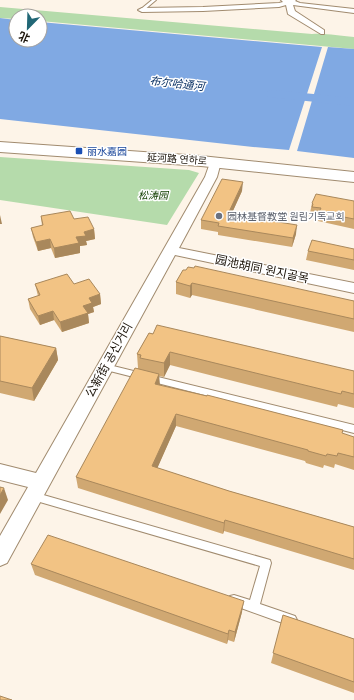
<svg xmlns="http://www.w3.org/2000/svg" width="354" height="700" font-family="'Roboto Serif','Noto Sans SC','Noto Sans KR',serif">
  <rect width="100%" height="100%" fill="#fdf4e8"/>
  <path fill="#b5dbab" d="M0 7 312 34C327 33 338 36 354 37V49L40 21V16H16V19L0 18Z
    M0 157 189 170 199 173 167 225 0 200Z"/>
  <path fill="#80a9e3" d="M0 18 16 20V40H40V22L322 47 289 150 253 147 0 119Z
    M328 47 354 49V158L297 151Z"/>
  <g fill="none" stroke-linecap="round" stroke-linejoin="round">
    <path fill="#80a9e3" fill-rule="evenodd" d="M273 90 354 98V106L268 97 266 94 268 91Z"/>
    <defs>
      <path id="lane" d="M152 0H156L143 11H141V9Z
        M105 364 354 425V433L102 369 101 367Z
        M33 492 270 560 271 563 260 604 295 616 297 620 295 624 291 626 230 604 228 600 230 596 234 595 250 600 260 566 33 500 30 499 28 496 30 493Z"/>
      <path id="street" d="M281 0H296L295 1 300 3 354 9V13L293 5 295 11 324 30V34H321L288 14 286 5 279 7 203 11 142 12 138 10 142 8 203 7 279 3 283 2Z
        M215 159 219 160 221 162 217 177 179 248 354 283V293L175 255 7 563 0 566V536L28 487 0 480V464L36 473 205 177 211 160Z"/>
      <path id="secondary" d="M0 142 201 156 354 172V182L201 166 0 152Z"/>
    </defs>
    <use href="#lane" stroke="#a18b6f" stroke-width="2"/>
    <use href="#street" stroke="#a18b6f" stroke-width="2"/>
    <use href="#secondary" stroke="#a18b6f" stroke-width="2"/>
    <use href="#lane" fill="#fff" fill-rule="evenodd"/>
    <use href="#street" fill="#fff" fill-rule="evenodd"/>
    <use href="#secondary" fill="#fff" fill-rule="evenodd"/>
  </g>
  <path fill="#d0a872" d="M242 191 231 215 296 234 292 247 218 235V232L201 229V220Z
    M354 201V229L318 221V217L311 216V213H310L312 203Z
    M41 216 74 219 94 229 95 239 86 241 87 245 80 246V253L55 258 51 248 38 251 33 237 31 228 42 226Z
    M354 249V270L306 260 308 251Z
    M183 270 354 301V332L192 295 190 298 176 294V282Z
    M35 284H74L100 294 101 304 93 307 94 312 88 314 89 323 62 332 54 320 40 325 30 309 28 299 38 296Z
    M149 333 354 371V408L338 404 337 407 170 365 164 377 159 376V385L354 437V470L335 464 334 468 324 465 323 468 306 463 305 461 176 426 157 468 229 491 354 527V570L224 531 223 534 78 488 76 477 138 368 137 354Z
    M0 336 56 348 58 360 34 401 0 393Z
    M31 564 242 612 234 642 228 640 227 644 35 575Z
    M283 615 354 639V693L271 663Z"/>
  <path fill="#a9885c" d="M243 182 242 191 227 224 228 214Z
    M0 215 2 224H0Z
    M297 225 296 234 292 247 293 238Z
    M94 229 95 239 86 241 87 245 80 246V253L55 258 54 248 76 237 84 232Z
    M50 239 51 248 38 251 36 242Z
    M192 283V295L190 298V286Z
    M100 294 101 304 93 307 94 312 88 314 89 323 62 332 60 322 83 306 89 298Z
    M53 311 54 320 40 325 38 316Z
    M56 348 58 360 34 401 32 388Z
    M170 352V365L164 377V363Z
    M159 374 160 385 155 384Z
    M176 414V426L153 478 152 466Z
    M4 488 8 500 0 514V495Z
    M225 520 224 531 223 534 224 523Z
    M244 601 242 612 234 642 235 632Z
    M229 630 228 640 227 644 228 634Z"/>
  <path fill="#f2c384" stroke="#a9885c" d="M222 179 243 182 228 214 297 225 293 238 218 226 219 223 201 220Z
    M316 194 354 201V219L319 212 321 208 312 207 313 204 312 203Z
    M70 211 74 219 88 217 94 229 84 232 86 236 76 237 79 243 54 248 50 239 36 242 31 228 43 225 41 216Z
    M312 240 354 249V260L308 251Z
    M195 266 354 301V319L192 283 190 286 176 282 183 270H186L188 267 194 268Z
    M67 274 74 284 89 279 100 294 89 298 92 303 83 306 88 313 60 322 53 311 38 316 28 299 40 295 35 284Z
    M157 325 354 371V394L342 391 341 394 170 352 164 363 140 358 141 355 137 354 149 333 153 334Z
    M0 336 56 348 32 388 0 381Z
    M135 368 159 374 155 384 207 396V395L343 430 342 433 354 437V457L338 453 337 456 327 454 326 456 308 451V450L176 414 152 466 229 491 354 527V559L225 520 224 523 76 477Z
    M0 487 4 488 0 495Z
    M48 535 244 601 235 632 229 630 228 634 31 564Z
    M283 615 354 639V682L273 653Z
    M0 696 12 700H0Z"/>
  <rect fill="#1a4fb4" stroke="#fff" stroke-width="1.5" x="75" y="147" width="8" height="8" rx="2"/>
  <circle fill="#6b7280" stroke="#fff" stroke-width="1.5" cx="219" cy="216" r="4"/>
  <g text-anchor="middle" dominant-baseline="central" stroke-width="3" stroke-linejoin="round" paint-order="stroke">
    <g font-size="10" fill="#164399" stroke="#fff" text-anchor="start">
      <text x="87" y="151">丽水嘉园</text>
    </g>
    <g font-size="10" fill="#1b1309" stroke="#fff">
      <text transform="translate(177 159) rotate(4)">延河路 연하로</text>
    </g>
    <g font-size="10" font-style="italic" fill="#154104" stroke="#fff">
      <text x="153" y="195">松涛园</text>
    </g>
    <g font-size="10" fill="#5b616d" stroke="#fff" text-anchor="start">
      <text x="227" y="216">园林基督教堂 원림기독교회</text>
    </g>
    <g font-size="11" font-style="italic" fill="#072f63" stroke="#fff">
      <text transform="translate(177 84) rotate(6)">布尔哈通河</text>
    </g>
    <g font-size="12" fill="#1b1309" stroke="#fff">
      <text transform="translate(262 269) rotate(12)">园池胡同 원지골목</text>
      <text transform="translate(109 360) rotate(-61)">公新街 공신거리</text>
    </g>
  </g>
  <g transform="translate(28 28) rotate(203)"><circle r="19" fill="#ffffff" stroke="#a4a19d"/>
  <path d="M0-3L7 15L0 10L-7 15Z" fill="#216776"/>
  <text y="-6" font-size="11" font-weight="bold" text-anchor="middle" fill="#1b1309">北</text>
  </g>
</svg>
